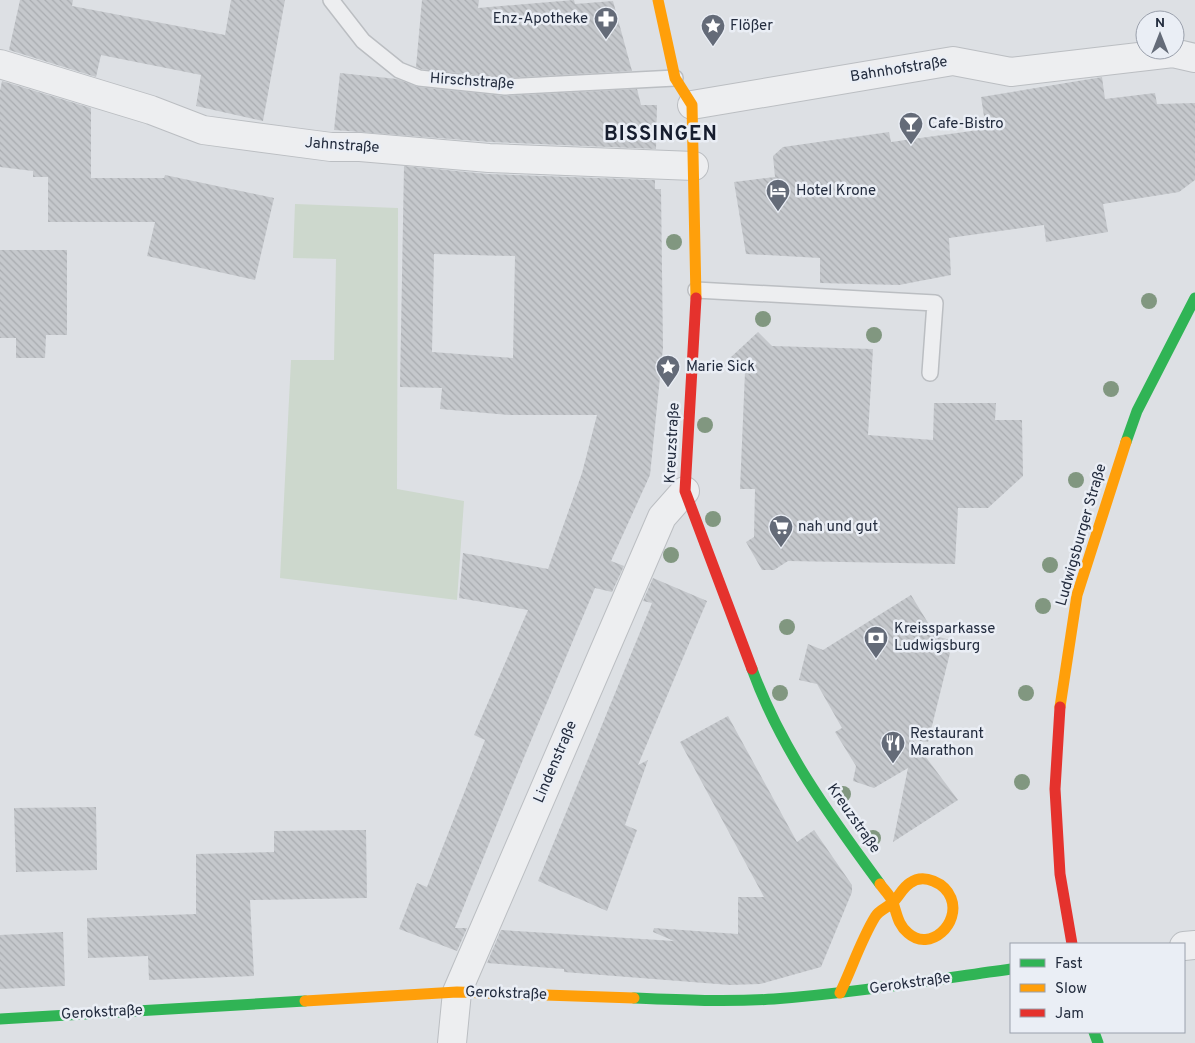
<svg xmlns="http://www.w3.org/2000/svg" width="1195" height="1043" font-family="Overpass,sans-serif">
  <defs>
    <pattern id="building-back-hatch" width="6" height="6" patternUnits="userSpaceOnUse" patternTransform="scale(1.25)"><rect width="6" height="6" fill="#c5c8cc"/><path d="M-1 5l2 2M0 0l6 6M5-1l2 2" fill="none" stroke="#a9acb0"/></pattern>
  </defs>
  <rect width="100%" height="100%" fill="#dde0e4"/>
  <path fill="#cdd8cd" d="M295 204 398 208 397 489 464 501 457 600 280 578 291 360H334L336 259 293 258Z"/>
  <path fill="url(#building-back-hatch)" fill-rule="evenodd" d="M20 0H73L72 6 225 35 231 0H285L263 121 196 106 201 75 101 55 96 77 9 50Z
    M422 0H479L478 8 574 0 575 4 613 1 632 71 505 78 421 69 416 67Z
    M340 73 397 79 418 87 504 96 637 89 641 105H657L656 149 490 142 334 130Z
    M1102 77 1105 99 1155 93 1157 104 1195 103V180L1179 192 1103 204 1108 232 1046 242 1044 225 949 238 951 275 899 285 820 283V258L746 254 734 182 775 177 773 156 783 147 889 132 891 142 986 129 981 97Z
    M2 81 91 108V178H164L165 175 274 198 255 280 147 256 155 222H48V177H33V171L0 167V91Z
    M404 166 488 174 655 180V189H661L663 348 650 475 611 561 624 566 612 592 595 588 525 755 455 928H467L457 951 399 929 417 883 427 887 485 740 474 735 528 610 459 598 463 553 548 569 582 473 597 415H509L440 409 442 388 400 387ZM434 254 515 256 513 358 432 352Z
    M0 250H67V335H46L45 358H16V338H0Z
    M758 332 772 346 873 349 868 435 933 440 934 403H996L995 420H1022L1023 476 988 508H958L955 564 788 561 774 570H762L746 542 754 537 755 489H740L745 372 730 358Z
    M653 578 707 601 638 765 648 760 625 825 637 830 607 911 538 881 652 603 643 601Z
    M911 595 936 636 953 641 928 742 913 740 958 800 893 842 908 768 874 788 853 781 856 766 835 732 842 728 817 684 799 680 808 644 823 650Z
    M728 716 797 842 814 830 852 885V892L821 967 760 984 730 985 564 972V969L487 963 501 930 674 941 653 932 654 928 738 934V897H764L680 742Z
    M96 807 97 870 16 872 14 808Z
    M366 830 367 898 250 900 254 976 149 980 148 956 88 958 87 918 196 914V854L274 852V831Z
    M63 932 65 986 0 989V935Z"/>
  <g fill="none" stroke-linecap="round" stroke-linejoin="round">
    <defs>
      <path id="lane" d="M331 0 363 41 399 70 419 78 505 87 675 78
        M696 290 935 303 930 373"/>
      <path id="street" d="M0 64 151 110 203 130 331 147H360L489 158 694 166
        M692 105 953 61 1011 72 1173 53 1195 58
        M1184 946 1195 945
        M452 1043 457 992 662 517 685 491"/>
    </defs>
    <use href="#lane" stroke="#bbbec2" stroke-width="18"/>
    <use href="#street" stroke="#bbbec2" stroke-width="30"/>
    <use href="#lane" stroke="#edeef0" stroke-width="15"/>
    <use href="#street" stroke="#edeef0" stroke-width="28"/>
    <path stroke="#30b455" stroke-width="11" d="M1126 442 1137 411 1195 298
      M752 669C781 749 830 816 880 884
      M634 998C681 1000 727 1002 774 999 853 993 932 980 1011 969
      M0 1019 305 1001
      M1094 1032 1098 1043"/>
    <path stroke="#ff9f0a" stroke-width="11" d="M658 0 675 78 692 105 696 298
      M1060 707 1077 595 1126 442
      M840 993C852 968 861 940 875 917 879 910 887 908 892 903 899 897 902 888 910 883 924 873 945 883 951 898 961 923 930 953 908 933 898 925 897 914 893 903 891 896 884 890 880 884
      M305 1001 457 992 634 998"/>
    <path stroke="#e5322d" stroke-width="11" d="M696 298 685 491 752 669
      M1060 707 1055 789 1060 874 1072 944"/>
  </g>
  <g fill="#819780">
    <circle cx="674" cy="242" r="8"/>
    <circle cx="1149" cy="301" r="8"/>
    <circle cx="763" cy="319" r="8"/>
    <circle cx="874" cy="335" r="8"/>
    <circle cx="1111" cy="389" r="8"/>
    <circle cx="705" cy="425" r="8"/>
    <circle cx="1076" cy="480" r="8"/>
    <circle cx="713" cy="519" r="8"/>
    <circle cx="671" cy="555" r="8"/>
    <circle cx="1050" cy="565" r="8"/>
    <circle cx="1043" cy="606" r="8"/>
    <circle cx="787" cy="627" r="8"/>
    <circle cx="780" cy="693" r="8"/>
    <circle cx="1026" cy="693" r="8"/>
    <circle cx="1022" cy="782" r="8"/>
    <circle cx="843" cy="794" r="8"/>
    <circle cx="873" cy="838" r="8"/>
  </g>
  <defs>
    <symbol id="pharmacy-pin" viewBox="-11 -11 22 30"><path d="M0 17L-7.5 6A9.5 9.5 0 1 1 7.5 6Z" fill="#646b78" stroke="#eaeef5"/><path d="M-2-6h4v4h4v4h-4v4h-4v-4h-4v-4h4Z" fill="#fff"/></symbol>
    <symbol id="sight-pin" viewBox="-11 -11 22 30"><path d="M0 17L-7.5 6A9.5 9.5 0 1 1 7.5 6Z" fill="#646b78" stroke="#eaeef5"/><path d="M0-6L1.8-2.2L6-1.7L2.9 1.2L3.7 5.4L0 3.3L-3.7 5.4L-2.9 1.2L-6-1.7L-1.8-2.2Z" fill="#fff"/></symbol>
    <symbol id="bar-pin" viewBox="-11 -11 22 30"><path d="M0 17L-7.5 6A9.5 9.5 0 1 1 7.5 6Z" fill="#646b78" stroke="#eaeef5"/><path d="M-6-5H6L.8 .8V4.5H3.5V6h-7V4.5H-.8V.8Z" fill="#fff"/></symbol>
    <symbol id="hotel-pin" viewBox="-11 -11 22 30"><path d="M0 17L-7.5 6A9.5 9.5 0 1 1 7.5 6Z" fill="#646b78" stroke="#eaeef5"/><path d="M-6-4.5h1.5V1H6V5H4.5V3h-9V5H-6ZM-4 0a1.8 1.8 0 1 1 3.6 0ZM.5 0V-2.5h3Q6-2.5 6 0Z" fill="#fff"/></symbol>
    <symbol id="supermarket-pin" viewBox="-11 -11 22 30"><path d="M0 17L-7.5 6A9.5 9.5 0 1 1 7.5 6Z" fill="#646b78" stroke="#eaeef5"/><path d="M-6-5.5h2.5l.6 2H6L4.5 2H-2.5L-4.4-4H-6ZM-1.5 3.2a1.3 1.3 0 1 0 .1 0ZM3 3.2a1.3 1.3 0 1 0 .1 0Z" fill="#fff"/></symbol>
    <symbol id="bank-pin" viewBox="-11 -11 22 30"><path d="M0 17L-7.5 6A9.5 9.5 0 1 1 7.5 6Z" fill="#646b78" stroke="#eaeef5"/><path d="M-6-4H6V4H-6ZM0-2.3a2.3 2.3 0 1 0 0 4.6a2.3 2.3 0 1 0 0-4.6Z" fill="#fff"/></symbol>
    <symbol id="restaurant-pin" viewBox="-11 -11 22 30"><path d="M0 17L-7.5 6A9.5 9.5 0 1 1 7.5 6Z" fill="#646b78" stroke="#eaeef5"/><path d="M-5-6h1v4h1v-4h1v4h1v-4h1v5L-1.5 .5V6h-2V.5L-5-1ZM5-6V6H3V1.5H1.5Q1.5-4 5-6Z" fill="#fff"/></symbol>
  </defs>
  <g fill-rule="evenodd">
    <use href="#pharmacy-pin" x="592" y="5" width="28" height="38"/>
    <use href="#sight-pin" x="699" y="12" width="28" height="38"/>
    <use href="#bar-pin" x="897" y="110" width="28" height="38"/>
    <use href="#hotel-pin" x="764" y="177" width="28" height="38"/>
    <use href="#sight-pin" x="654" y="353" width="28" height="38"/>
    <use href="#supermarket-pin" x="767" y="513" width="28" height="38"/>
    <use href="#bank-pin" x="862" y="624" width="28" height="38"/>
    <use href="#restaurant-pin" x="879" y="729" width="28" height="38"/>
  </g>
  <g text-anchor="middle" dominant-baseline="central" stroke-width="5" stroke-linejoin="round" paint-order="stroke">
    <g font-size="15" fill="#232c3e" stroke="#eaeef5" text-anchor="start">
      <text x="588" y="19" text-anchor="end">Enz-Apotheke</text>
      <text x="730" y="26">Flößer</text>
      <text x="928" y="124">Cafe-Bistro</text>
      <text x="796" y="191">Hotel Krone</text>
      <text x="686" y="367">Marie Sick</text>
      <text x="798" y="527">nah und gut</text>
      <text x="894" y="629">Kreissparkasse<tspan x="894" dy="17">Ludwigsburg</tspan></text>
      <text x="910" y="734">Restaurant<tspan x="910" dy="17">Marathon</tspan></text>
    </g>
    <g font-size="15" fill="#232c3e" stroke="#eaeef5">
      <text transform="translate(899 70) rotate(-9)">Bahnhofstraße</text>
      <text transform="translate(472 82) rotate(4)">Hirschstraße</text>
      <text transform="translate(342 146) rotate(4)">Jahnstraße</text>
      <text transform="translate(673 443) rotate(-87)">Kreuzstraße</text>
      <text transform="translate(1082 535) rotate(-74)">Ludwigsburger Straße</text>
      <text transform="translate(556 762) rotate(-67)">Lindenstraße</text>
      <text transform="translate(853 819) rotate(55)">Kreuzstraße</text>
      <text transform="translate(910 984) rotate(-8)">Gerokstraße</text>
      <text transform="translate(506 994) rotate(2)">Gerokstraße</text>
      <text transform="translate(102 1013) rotate(-3)">Gerokstraße</text>
    </g>
    <g font-size="20" font-weight="bold" letter-spacing="1" fill="#161d2e" stroke="#eaeef5">
      <text x="661" y="135">BISSINGEN</text>
    </g>
  </g>
  <rect x="1010" y="943" width="175" height="90" fill="#eaeef5" stroke="#9aa0ac"/>
  <rect x="1020" y="959" width="25" height="8" fill="#30b455" stroke="#9aa0ac"/>
  <text x="1055" y="968" font-size="15" fill="#232c3e">Fast</text>
  <rect x="1020" y="984" width="25" height="8" fill="#ff9f0a" stroke="#9aa0ac"/>
  <text x="1055" y="993" font-size="15" fill="#232c3e">Slow</text>
  <rect x="1020" y="1009" width="25" height="8" fill="#e5322d" stroke="#9aa0ac"/>
  <text x="1055" y="1018" font-size="15" fill="#232c3e">Jam</text>
  <g transform="translate(1160 35)"><circle r="24" fill="#eaeef5" stroke="#9aa0ac"/>
  <path d="M0-4L9 19L0 12L-9 19Z" fill="#646b78"/>
  <text y="-8" font-size="14" font-weight="bold" text-anchor="middle" fill="#232c3e">N</text>
  </g>
</svg>
